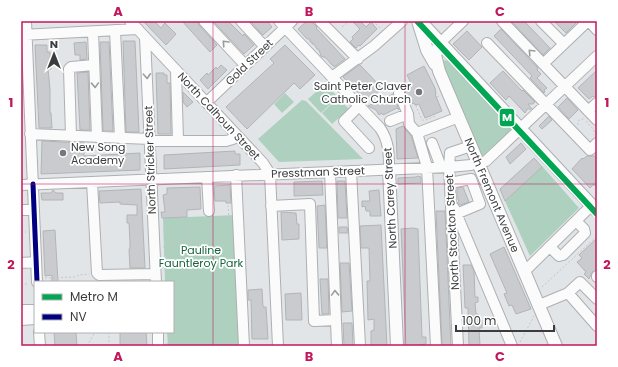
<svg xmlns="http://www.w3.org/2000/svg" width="618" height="367" font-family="Poppins,sans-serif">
  <rect width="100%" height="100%" fill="#e2e5e8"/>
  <path fill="#add1be" d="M443 60 448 61 513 128 484 155H481L445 70Z
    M325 84 338 97 321 113 308 99Z
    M285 93 294 102 282 113 274 104Z
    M338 98 349 109 332 124 322 113Z
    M302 100 306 101 363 159 279 162 258 139Z
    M542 166 579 208 530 256 505 201Z
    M237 215 242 346H168L167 332H173V282H165L163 218Z"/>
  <path fill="#cacbce" stroke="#b3b4b6" d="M143 21H154L161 28 165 23 176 34 166 45Z
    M182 21H197L199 25 217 45 210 52Z
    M213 21H228L243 36 244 34 254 45 244 54Z
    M250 21H267L272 27 263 35Z
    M307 21H311L317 27 316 28 345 59 334 67V66L332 65 326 58 321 56 319 50 317 49 314 44H312V42H310V39H307L298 29Z
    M352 21H360L366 27 371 22 377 29 360 46 359 45 356 48 350 42 353 39 352 37 360 29Z
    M511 21H524L550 48 543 55Z
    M554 21H576L577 22 566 33Z
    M501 29 538 68 537 70 541 74 537 78 547 88 544 90 545 92 544 93 530 78 532 76 494 36Z
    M467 31 482 47 469 60 453 44Z
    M123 41H135L139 132H126Z
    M86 42 87 59 80 60V55H75L74 43Z
    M100 42H109L113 131H103Z
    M35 45H47V52H50L51 69H48L50 89V113H51L52 128H39Z
    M285 45 315 75 300 89 294 83 247 129 226 107 274 63 270 59Z
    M221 65 227 70 208 89 200 80 207 73 208 75 216 67 217 69Z
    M359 65H360L382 88 367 102 343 77Z
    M424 66 435 88 436 94H435L442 111 425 118 419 104 415 105 414 103 411 104 404 90 406 89V88L412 85 407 75Z
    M597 70V97H594L593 96 589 99 578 88Z
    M503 71 522 91 523 90 535 102 533 104H528L532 109H527L525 113 509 96 506 100 490 83Z
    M88 72 90 130H80L77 73Z
    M156 73H164V75H167V83H170L171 134H158Z
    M183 92 193 102 187 107 183 102Z
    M393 94 399 110 397 108 383 115 382 113 379 115 376 110 368 106Z
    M567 98 578 110 569 119 558 107Z
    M549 116 552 120 542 129 539 126Z
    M403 126 411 136 418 158 397 159 396 129Z
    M42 141 84 143V156L140 153V170L41 174Z
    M521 143 526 149 510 164 506 157Z
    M235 151V154H240V165L164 169V155Z
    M587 156H597V185H593L590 188 572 169 582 158 583 159Z
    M534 158 542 167 505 201 500 189Z
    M418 176 421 177V183L398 184V178L416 177Z
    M322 181 323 195 294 196V182Z
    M337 181H345L347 218H338Z
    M230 185 231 203H226V201H215L214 186Z
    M200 187 201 209 187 210V217L162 218 161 212H165L163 195 167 194V188Z
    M463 187 469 202 460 205 457 203 459 201 457 197V188Z
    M141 189 145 268H130L129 249 130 248V243L129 223H127V215H137V205L120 204V202L100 203 99 191Z
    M53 190 56 193H63V200H42L41 193H51Z
    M379 190 381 216H370V211H366L365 206 362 207V201H370L369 191Z
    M325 205 327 248H319L317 206Z
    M436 211H445L451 346H442Z
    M281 212 296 213 297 224H299V239L282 240Z
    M381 225 387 346H371V331L374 330V319L368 320 367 281H370L369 248H361L360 226Z
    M339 227H347L348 233H339Z
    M413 228 418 229 422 337H426V344L419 345V346H406L401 229Z
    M55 230 58 282H52V275L45 276 43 231Z
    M597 238V270L592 272 589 279 584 274 586 272 577 262 582 258 579 255Z
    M504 247 531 309 516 314 512 305 509 306 504 294 507 293 490 254Z
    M340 263H349L352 311 342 312Z
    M463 265H471L474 271 475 297H478V302L475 303 476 314H478V320H482V328H479L480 346H469L468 308H465Z
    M320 279H328L329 314H322Z
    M262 289 263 307H266L268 339H252L251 300H248V290Z
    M301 293 302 320H286L285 294Z
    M343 323H352L353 346H344Z
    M54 332H76L77 346H55Z
    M120 332H146L147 346H120Z"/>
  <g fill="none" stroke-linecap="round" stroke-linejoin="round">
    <defs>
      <path id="minor" d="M26 21 37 282
        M130 21 263 163 270 174 278 346
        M204 21 245 65
        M241 21 265 47
        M279 21 380 128C389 141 389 154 389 169
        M320 21 358 59
        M502 21 597 120
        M541 21 564 44
        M589 21 597 30
        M115 30 120 138
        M93 32 97 137
        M21 35 138 29
        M145 37 156 282
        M440 43 463 21
        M487 43 590 150 597 143
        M543 64 588 21
        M176 70 178 141
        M332 77 374 46 402 21
        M399 93 408 114 409 124 417 133 459 117
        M207 102 292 21
        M359 106 344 121 369 148
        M588 111 597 103
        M390 121 408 114
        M417 133 427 167 436 346
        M30 134 150 139
        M71 136 69 69 71 67 94 65
        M150 141H226L233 139 236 135
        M432 143 441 167
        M351 171 360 346
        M330 172 337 346
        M236 175 244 346
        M207 177 209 211
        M92 182 97 273 99 275 155 274
        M455 182 471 179 480 204 456 214
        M21 185 449 167 471 165 486 161 597 56
        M271 206 310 204 314 321 336 320
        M454 208 512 346
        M21 210H34
        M550 247 559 256 563 255 585 233 584 229 576 221
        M21 263 36 262
        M525 271 592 205
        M597 276V277
        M568 293 597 326
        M539 305 568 293 580 282 597 299
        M21 310H35
        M21 320 35 319
        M39 332 40 346
        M158 332V346
        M458 346 449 167 450 153 471 146"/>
      <path id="major" d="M418 21 427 50 435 64
        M420 21 597 211
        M440 43 435 55 439 71 556 346
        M389 169 397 346"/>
    </defs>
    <use href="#minor" stroke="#adafb1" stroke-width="12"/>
    <use href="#major" stroke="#adafb1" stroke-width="14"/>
    <path stroke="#c5c5c7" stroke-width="1" stroke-dasharray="2 2" stroke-linecap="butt" d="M373 21 381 29
      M342 27 349 21
      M435 116 426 120H422L416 106 439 96
      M481 127a7 7 0 1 1 14 0a7 7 0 1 1-14 0Z
      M586 121 594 130V135
      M578 125V121L581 119H584
      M492 133 497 139
      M542 191 549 190 557 182
      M210 219 211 240
      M212 219 229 218 228 206
      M191 229H210
      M163 231 190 229V241
      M21 232H26
      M163 247H174L173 242 231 240
      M45 278 74 277 80 275 89 274
      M21 284H28
      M542 287 597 236
      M520 342 534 316
      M166 344 235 341
      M87 346 95 332
      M108 346 109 342V332
      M593 346 597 342"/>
    <use href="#minor" stroke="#fbfbfc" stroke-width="10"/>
    <use href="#major" stroke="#fbfbfc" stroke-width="12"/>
    <defs>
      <path id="bus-1" d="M33 184 37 282"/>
    </defs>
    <use href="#bus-1" stroke="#fff" stroke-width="8"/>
    <use href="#bus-1" stroke="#000080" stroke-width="5"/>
    <defs>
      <path id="metro-1" d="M417 21 597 214"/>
    </defs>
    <use href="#metro-1" stroke="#fff" stroke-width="9"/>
    <use href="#metro-1" stroke="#00a651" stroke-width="6"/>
  </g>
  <defs><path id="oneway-chevron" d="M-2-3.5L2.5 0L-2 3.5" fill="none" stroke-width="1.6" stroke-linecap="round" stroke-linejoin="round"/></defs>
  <g stroke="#9a9c9d">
    <use href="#oneway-chevron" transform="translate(225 43) rotate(-133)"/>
    <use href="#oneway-chevron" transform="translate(531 52) rotate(-134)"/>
    <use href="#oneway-chevron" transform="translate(147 76) rotate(87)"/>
    <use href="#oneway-chevron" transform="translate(95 85) rotate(88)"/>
    <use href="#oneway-chevron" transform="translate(335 293) rotate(-92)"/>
  </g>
  <path fill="none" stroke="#c2185b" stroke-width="1" stroke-opacity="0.55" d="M213 21V346M405 21V346M21 184H597"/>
  <g fill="#75777a" stroke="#fff" stroke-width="1.5">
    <circle cx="419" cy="92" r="4"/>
    <circle cx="63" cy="153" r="4"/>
  </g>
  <g text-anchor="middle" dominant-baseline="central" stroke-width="3.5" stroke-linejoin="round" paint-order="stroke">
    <g font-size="11" fill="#3a3c3e" stroke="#fff">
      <text transform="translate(249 62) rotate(-44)">Gold Street</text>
      <text transform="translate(219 116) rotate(47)">North Calhoun Street</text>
      <text transform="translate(150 160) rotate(-92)">North Stricker Street</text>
      <text transform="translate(318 172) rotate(-2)">Presstman Street</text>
      <text transform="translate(492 195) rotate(67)">North Fremont Avenue</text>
      <text transform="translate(390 198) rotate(-93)">North Carey Street</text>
      <text transform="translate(452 232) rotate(-93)">North Stockton Street</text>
    </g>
    <g font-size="11" fill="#3a3c3e" stroke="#fff" text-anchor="end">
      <text x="411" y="86">Saint Peter Claver<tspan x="411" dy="13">Catholic Church</tspan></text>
      <text x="71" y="147" text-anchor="start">New Song<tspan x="71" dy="13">Academy</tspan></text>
    </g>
    <g font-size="11" fill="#16653f" stroke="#fff">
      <text x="201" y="250">Pauline<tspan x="201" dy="13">Fauntleroy Park</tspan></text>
    </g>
  </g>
  <rect stroke="#fff" stroke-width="1.5" x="499" y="108" width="16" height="19" rx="4" fill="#00a651"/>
  <g font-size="11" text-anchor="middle" font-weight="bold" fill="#fff">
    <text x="507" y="121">M</text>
  </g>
  <rect width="618" height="367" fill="none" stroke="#ffffff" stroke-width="44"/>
  <rect x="34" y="281" width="140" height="52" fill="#ffffff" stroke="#b0b1b2"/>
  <rect x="42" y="294" width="20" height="6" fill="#00a651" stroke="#b0b1b2"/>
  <text x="70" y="301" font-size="12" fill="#3a3c3e">Metro M</text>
  <rect x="42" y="314" width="20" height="6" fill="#000080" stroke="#b0b1b2"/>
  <text x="70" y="321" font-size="12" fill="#3a3c3e">NV</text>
  <g transform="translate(54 54)" stroke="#ffffff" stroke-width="3" paint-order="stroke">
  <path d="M0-3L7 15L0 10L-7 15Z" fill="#3a3c3e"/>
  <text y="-6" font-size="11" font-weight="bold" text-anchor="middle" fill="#3a3c3e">N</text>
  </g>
  <path d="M456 325v6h98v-6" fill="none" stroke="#3a3c3e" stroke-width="2"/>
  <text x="462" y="325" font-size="12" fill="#3a3c3e" stroke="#ffffff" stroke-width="3" paint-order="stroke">100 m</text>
  <rect x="22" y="22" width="574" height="323" fill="none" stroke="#c2185b" stroke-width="1.5"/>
  <g font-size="13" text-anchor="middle" font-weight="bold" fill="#c2185b">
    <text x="118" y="16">A</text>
    <text x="309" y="16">B</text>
    <text x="500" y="16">C</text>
    <text x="11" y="107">1</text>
    <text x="607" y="107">1</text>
    <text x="11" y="269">2</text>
    <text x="607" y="269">2</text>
    <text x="118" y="361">A</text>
    <text x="309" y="361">B</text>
    <text x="500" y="361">C</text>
  </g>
</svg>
